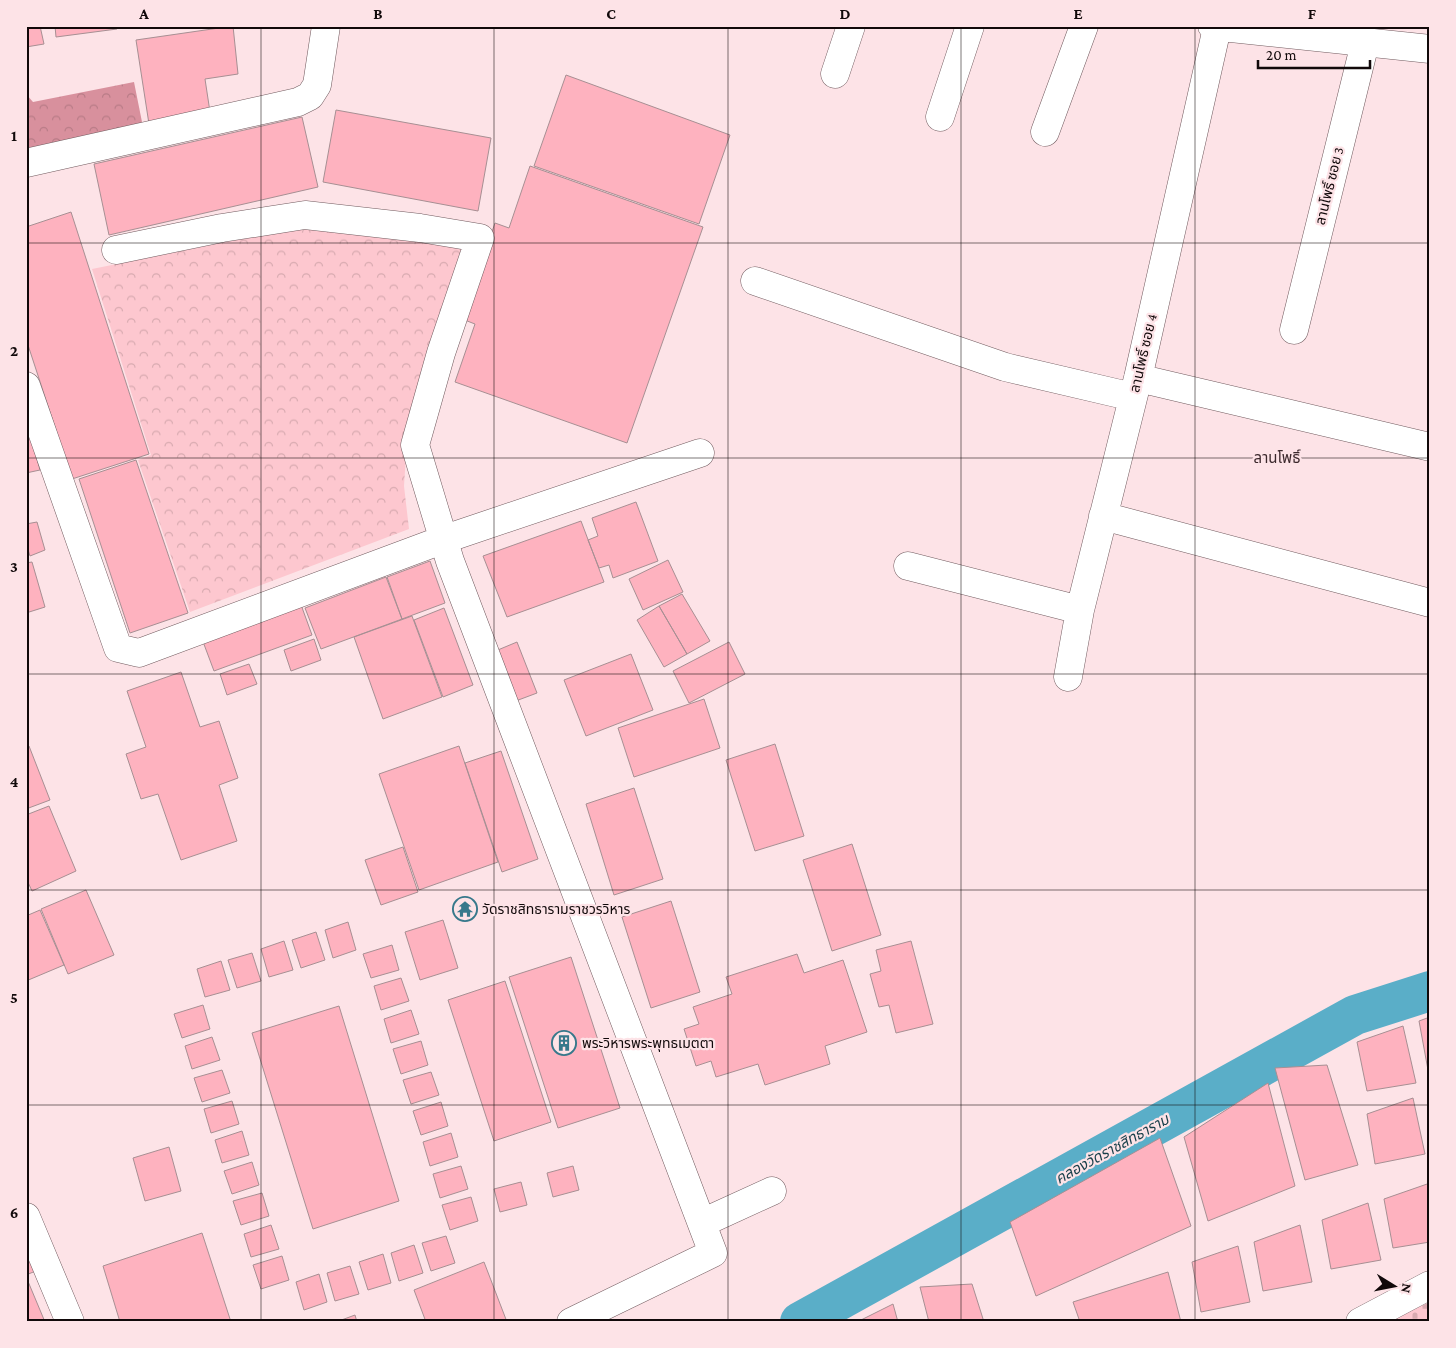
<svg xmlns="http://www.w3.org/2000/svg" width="1456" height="1348" font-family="'Crimson Pro','Noto Sans Thai',serif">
  <defs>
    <pattern id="forest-crowns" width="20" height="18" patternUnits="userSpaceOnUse" patternTransform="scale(1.25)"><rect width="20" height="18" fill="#d8909d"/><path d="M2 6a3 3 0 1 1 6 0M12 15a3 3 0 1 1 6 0" fill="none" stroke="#b87b86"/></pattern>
    <pattern id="cemetery-stones" width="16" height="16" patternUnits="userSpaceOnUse" patternTransform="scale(1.25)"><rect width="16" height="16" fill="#fdc7cf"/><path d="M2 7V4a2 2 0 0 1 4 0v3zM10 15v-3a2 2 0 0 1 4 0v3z" fill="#d8aab0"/></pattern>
    <pattern id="park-crowns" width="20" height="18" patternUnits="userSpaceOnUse" patternTransform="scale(1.25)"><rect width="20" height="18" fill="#fdc7cf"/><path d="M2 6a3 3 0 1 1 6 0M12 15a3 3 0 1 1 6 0" fill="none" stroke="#d8aab0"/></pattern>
  </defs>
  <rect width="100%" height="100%" fill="#fde3e7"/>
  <path fill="url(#forest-crowns)" d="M134 82 143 127 26 154V94L33 102Z"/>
  <path fill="url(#cemetery-stones)" d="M1430 1302V1322H1386Z"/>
  <path fill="url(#park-crowns)" d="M300 227 463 246 408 426 404 486 409 529 190 612 138 460 151 455 92 269Z"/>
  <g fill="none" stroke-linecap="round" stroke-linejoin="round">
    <path stroke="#5aaec8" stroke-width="40" d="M800 1322 1355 1015 1430 991"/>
  </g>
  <path fill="#feb2bf" stroke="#a78f93" d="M26 26H40L44 44 26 47Z
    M55 26H116L117 29 56 37Z
    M233 26 238 74 205 79 210 112 149 124 136 40Z
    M566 75 730 135 699 224 534 166Z
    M336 110 491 138 478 211 323 182Z
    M302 117 318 187 109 235 94 164Z
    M530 166 703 227 627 443 455 382 475 324 462 319 495 223 509 228Z
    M71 212 149 454 72 479 26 339V227Z
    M26 420 40 470 26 473Z
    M136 460 188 613 130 633 79 479Z
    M636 502 658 561 613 578 609 565 599 568 588 540 598 536 592 518Z
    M581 521 604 582 507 617 483 556Z
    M37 522 45 550 30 556 26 543V524Z
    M668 560 683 592 643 610 629 579Z
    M430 561 445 603 402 619 387 577Z
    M32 562 45 607 26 613V563Z
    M386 577 402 619 321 649 305 608Z
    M682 594 710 641 687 654 659 606Z
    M300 602 312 635 214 671 202 639Z
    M659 606 687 654 664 667 637 620Z
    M444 608 473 685 443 697 414 620Z
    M412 616 442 697 383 719 354 637Z
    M314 639 321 660 291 671 284 650Z
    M517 642 537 693 513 702 493 652Z
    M729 642 745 674 689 703 673 671Z
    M631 654 653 710 586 736 564 680Z
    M249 664 257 684 227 695 220 674Z
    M181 672 200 727 219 721 238 778 219 785 237 841 181 860 158 794 141 799 126 754 146 747 127 691Z
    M704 699 720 748 634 777 618 728Z
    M775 744 804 836 755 851 726 760Z
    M29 746 50 800 26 809V747Z
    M459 746 498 862 419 890 379 774Z
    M501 751 538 859 502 872 465 763Z
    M634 788 663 879 614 895 586 804Z
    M49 806 76 871 32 891 26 878V815Z
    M852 844 881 935 832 951 803 860Z
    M403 847 418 892 381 905 365 860Z
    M86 890 114 955 68 974 41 909Z
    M671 901 700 992 651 1008 622 917Z
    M40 910 64 965 26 981V916Z
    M443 920 458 968 420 980 405 932Z
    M348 922 356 950 333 958 325 930Z
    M316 932 325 960 301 968 292 940Z
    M284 941 293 970 269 977 261 949Z
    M911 941 933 1024 896 1033 889 1005 879 1007 870 974 881 971 876 950Z
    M392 945 399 970 371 978 363 954Z
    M252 953 261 981 237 988 228 960Z
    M797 954 804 973 843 960 867 1032 825 1046 830 1064 765 1085 758 1064 716 1077 711 1061 696 1066 684 1029 699 1024 693 1007 732 994 726 977Z
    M571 957 620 1108 558 1128 509 977Z
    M221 961 230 990 205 997 197 969Z
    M401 978 409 1001 381 1010 374 986Z
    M505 981 551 1122 494 1141 448 1000Z
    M203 1005 210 1029 182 1038 174 1014Z
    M339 1006 399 1201 313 1229 252 1033Z
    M411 1010 419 1034 391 1043 384 1019Z
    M1430 1017V1070H1428L1419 1021Z
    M1403 1026 1416 1083 1367 1091 1357 1042Z
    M212 1037 220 1060 192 1069 185 1046Z
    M421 1041 428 1065 401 1074 393 1049Z
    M1327 1065 1358 1165 1305 1180 1275 1068Z
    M222 1070 230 1093 202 1102 194 1078Z
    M431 1072 439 1095 411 1104 403 1080Z
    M1268 1083 1295 1186 1208 1221 1184 1137Z
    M1413 1098 1425 1154 1375 1164 1367 1114Z
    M232 1101 239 1124 211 1133 204 1109Z
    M441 1102 448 1126 421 1135 413 1111Z
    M242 1131 249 1155 222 1163 215 1140Z
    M451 1133 458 1157 430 1166 423 1142Z
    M1160 1138 1191 1226 1036 1296 1010 1222Z
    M169 1147 181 1191 145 1201 133 1158Z
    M252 1162 259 1185 232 1194 224 1171Z
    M461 1166 468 1189 440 1198 433 1174Z
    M573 1166 579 1190 553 1197 547 1173Z
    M521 1182 527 1205 500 1212 494 1189Z
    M1430 1183V1242L1393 1248 1384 1199Z
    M262 1193 269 1216 241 1225 233 1201Z
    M471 1197 478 1221 450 1230 442 1205Z
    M1368 1203 1381 1260 1331 1269 1322 1220Z
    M271 1225 279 1249 251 1257 244 1234Z
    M1300 1225 1312 1282 1263 1291 1254 1242Z
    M26 1229 43 1268 26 1275Z
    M202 1233 231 1322H120L103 1266Z
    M446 1236 455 1263 431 1271 422 1243Z
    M414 1245 423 1273 399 1281 391 1253Z
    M1238 1246 1250 1302 1201 1312 1192 1262Z
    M383 1254 391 1283 368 1290 359 1262Z
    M282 1256 289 1280 261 1289 253 1265Z
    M484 1262 507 1322H426L414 1290Z
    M350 1266 359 1294 335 1301 327 1273Z
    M1168 1272 1181 1322H1080L1073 1302Z
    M319 1274 327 1302 304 1310 296 1282Z
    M27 1279 45 1322H26Z
    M972 1284 984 1322H929L920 1287Z
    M893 1304 898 1322H857Z
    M355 1315 357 1322H336Z"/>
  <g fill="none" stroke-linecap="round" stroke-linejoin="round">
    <defs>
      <path id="minor" d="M1212 26 1430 49
        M835 74 851 26
        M940 117 970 26
        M1045 132 1084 26
        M26 163 298 102 310 96 317 85 326 26
        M116 250 222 228 305 215 420 228 480 238 441 353 415 445 450 561 713 1253 571 1322
        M755 281 1005 367 1133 397
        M1294 330 1365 43
        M1138 378 1430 447
        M26 386 118 648 139 653 442 540 700 453
        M1103 516 1430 603
        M908 566 1080 610
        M1068 677 1080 610 1138 378 1217 28
        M26 1217 70 1322
        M702 1223 772 1191
        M1360 1322 1430 1285"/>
    </defs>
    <use href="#minor" stroke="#715b5f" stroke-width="29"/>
    <use href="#minor" stroke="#fff" stroke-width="28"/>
  </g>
  <path fill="none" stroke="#11090a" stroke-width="1" stroke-opacity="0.55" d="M261 26V1322M494 26V1322M728 26V1322M961 26V1322M1195 26V1322M26 243H1430M26 458H1430M26 674H1430M26 890H1430M26 1105H1430"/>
  <defs>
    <symbol id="temple-ring" viewBox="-11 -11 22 22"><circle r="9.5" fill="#fde3e7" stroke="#37788b" stroke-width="1.5"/><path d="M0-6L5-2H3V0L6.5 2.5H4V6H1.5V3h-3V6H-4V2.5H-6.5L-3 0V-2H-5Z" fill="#37788b"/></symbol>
    <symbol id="building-ring" viewBox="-11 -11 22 22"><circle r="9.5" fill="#fde3e7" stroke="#37788b" stroke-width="1.5"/><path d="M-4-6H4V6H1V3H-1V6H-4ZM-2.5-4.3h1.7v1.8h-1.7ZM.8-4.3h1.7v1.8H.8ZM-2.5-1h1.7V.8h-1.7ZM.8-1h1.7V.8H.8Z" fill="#37788b"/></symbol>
  </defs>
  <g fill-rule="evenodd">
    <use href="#temple-ring" x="451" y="895" width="28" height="28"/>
    <use href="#building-ring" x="550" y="1029" width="28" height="28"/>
  </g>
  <g text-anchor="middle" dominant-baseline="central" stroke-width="4.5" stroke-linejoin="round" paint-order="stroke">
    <g font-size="14" fill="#11090a" stroke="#fde3e7">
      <text transform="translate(1329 186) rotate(-76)">ลานโพธิ์ ซอย 3</text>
      <text transform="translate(1143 353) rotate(-77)">ลานโพธิ์ ซอย 4</text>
    </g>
    <g font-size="14" fill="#11090a" stroke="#fde3e7" text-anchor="start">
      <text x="482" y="909">วัดราชสิทธารามราชวรวิหาร</text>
      <text x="582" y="1043">พระวิหารพระพุทธเมตตา</text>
    </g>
    <g font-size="15" fill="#3b282c" stroke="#fde3e7">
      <text x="1277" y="458">ลานโพธิ์</text>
    </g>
    <g font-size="15" font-style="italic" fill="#173e49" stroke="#fde3e7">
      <text transform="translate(1112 1149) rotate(-29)">คลองวัดราชสิทธาราม</text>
    </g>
  </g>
  <rect width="1456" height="1348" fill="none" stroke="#fde3e7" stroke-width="55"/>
  <g transform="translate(1394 1286) rotate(100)" stroke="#fde3e7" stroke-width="4" paint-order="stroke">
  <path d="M0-4L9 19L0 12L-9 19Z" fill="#11090a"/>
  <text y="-8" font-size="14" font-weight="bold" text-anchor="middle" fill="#11090a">N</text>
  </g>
  <path d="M1258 60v8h112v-8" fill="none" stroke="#11090a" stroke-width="2.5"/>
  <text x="1266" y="60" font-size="15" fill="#11090a" stroke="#fde3e7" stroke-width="4" paint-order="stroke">20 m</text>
  <rect x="28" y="28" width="1400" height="1292" fill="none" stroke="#11090a" stroke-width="2"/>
  <g font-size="16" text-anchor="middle" font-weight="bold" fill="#11090a">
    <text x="144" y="19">A</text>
    <text x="378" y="19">B</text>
    <text x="611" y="19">C</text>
    <text x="845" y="19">D</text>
    <text x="1078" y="19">E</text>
    <text x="1312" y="19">F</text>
    <text x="14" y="141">1</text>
    <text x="14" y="356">2</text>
    <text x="14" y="572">3</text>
    <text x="14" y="787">4</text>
    <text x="14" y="1003">5</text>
    <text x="14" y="1218">6</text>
  </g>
</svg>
